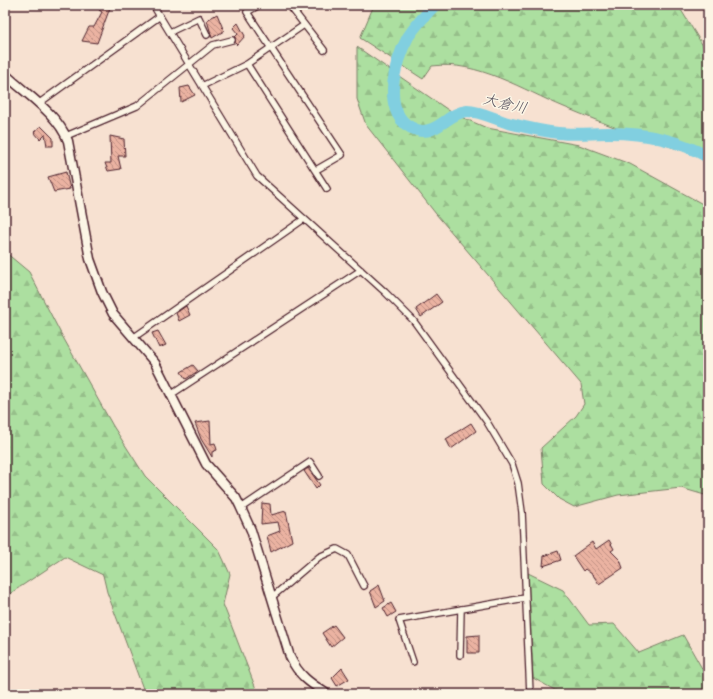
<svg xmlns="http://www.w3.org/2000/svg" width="713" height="699" font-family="'Balsamiq Sans','Klee One',sans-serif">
  <defs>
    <pattern id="forest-firs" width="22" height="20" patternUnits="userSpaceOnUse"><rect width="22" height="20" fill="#acdfa0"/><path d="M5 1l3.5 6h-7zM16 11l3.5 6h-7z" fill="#96bf8a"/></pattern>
    <pattern id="building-back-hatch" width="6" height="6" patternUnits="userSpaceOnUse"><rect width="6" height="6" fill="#ebb3a2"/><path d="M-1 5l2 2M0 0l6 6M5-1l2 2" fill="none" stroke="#c09184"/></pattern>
  </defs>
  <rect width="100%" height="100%" fill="#f7e1d1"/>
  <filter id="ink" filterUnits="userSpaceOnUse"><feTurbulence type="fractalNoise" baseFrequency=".025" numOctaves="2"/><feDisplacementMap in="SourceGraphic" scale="8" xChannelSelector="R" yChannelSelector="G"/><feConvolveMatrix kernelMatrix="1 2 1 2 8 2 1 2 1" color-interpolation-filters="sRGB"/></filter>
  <g filter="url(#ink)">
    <path fill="url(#forest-firs)" stroke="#7b7f66" d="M374 5H678L708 54V158C661 145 609 126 564 107 523 90 477 60 432 66L423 79 360 38Z
      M357 47 454 114 487 128 579 145 630 164 708 207V496L681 488 618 495 574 507 559 499 544 484 541 448 576 416 584 404 581 384 436 214 366 125 357 99Z
      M5 252 29 272 60 332 113 426 145 476 219 550 230 574 223 604 258 694H145L107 592 103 575 65 557 5 597Z
      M528 573 563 590 589 625 614 624 639 653 683 635 708 679V694H562L533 678Z"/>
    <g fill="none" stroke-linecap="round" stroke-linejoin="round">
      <path stroke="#81cfe0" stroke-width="12" d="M435 5C425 15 416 25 408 37 394 62 379 118 417 130 436 136 449 112 467 111 480 111 495 119 508 123 524 127 541 131 558 133 575 135 592 133 609 133 645 133 677 139 708 157"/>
    </g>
    <path fill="url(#building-back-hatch)" stroke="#4a1f2b" d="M102 5H111L97 43 82 41 89 27H94L102 12 99 10Z
      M217 14 224 31 212 38 207 20Z
      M238 23 245 36 237 45 235 43V37L238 34 233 28Z
      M189 86 195 95 181 102 180 88Z
      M41 126 53 138V146H47L45 134 40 139 34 132Z
      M110 136 124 139 125 156H118L121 169 108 171 105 163H111Z
      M66 172 70 189 54 192 48 177Z
      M436 294 442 302 421 317 416 309Z
      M186 306 190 315 179 321 176 313Z
      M158 331 166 345 159 348 152 333Z
      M193 365 198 371 186 379 181 372Z
      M210 421 211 444 215 443 217 450 212 452V457L201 439 195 423Z
      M471 423 476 431 451 449 446 439Z
      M308 468 320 485 316 489 304 471Z
      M262 503 270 504 271 515 286 511 292 541 271 552 267 536 280 531 278 522 261 524Z
      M609 540 614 549 611 551 620 560 623 568 599 584 593 575 585 569 583 571 573 556 592 542 596 549Z
      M558 551 561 560 543 566 544 556Z
      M379 585 385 601 376 607 370 591Z
      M391 603 396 612 388 617 383 608Z
      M334 625 343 637 331 647 322 633Z
      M479 635V653H467V636Z
      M342 668 349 679 337 686 332 678Z"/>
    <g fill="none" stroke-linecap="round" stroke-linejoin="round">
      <defs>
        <path id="street" d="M153 5 257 176 385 292 413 320 487 422 512 464 518 483 522 512 530 694
          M259 5 247 12 342 155 316 170
          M289 5 324 50
          M170 32 199 18 207 35
          M247 64 327 189
          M202 86 247 64 304 25
          M38 104 160 16
          M66 136 137 106 213 45 232 40
          M133 338 304 219
          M172 394 361 270
          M241 508 310 462 319 476
          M272 597 319 557 337 549 348 555 364 586
          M460 655 461 609
          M413 662 399 620 525 598"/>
        <path id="secondary" d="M5 74C27 95 57 113 68 141L90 259 102 292 113 314 155 363 206 464 236 498 240 506 251 530 290 657C299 676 310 683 327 694"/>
      </defs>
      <use href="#street" stroke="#4a1f2b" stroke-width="8"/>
      <use href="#secondary" stroke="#4a1f2b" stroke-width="11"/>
      <use href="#street" stroke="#fcf5e5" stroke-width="5.5"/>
      <use href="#secondary" stroke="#fcf5e5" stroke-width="8"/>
    </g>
  </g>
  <g text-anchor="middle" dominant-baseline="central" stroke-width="3" stroke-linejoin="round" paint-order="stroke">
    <g font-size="15" font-style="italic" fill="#5a5461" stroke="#fcf5e5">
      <text transform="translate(505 104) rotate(13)">大倉川</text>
    </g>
  </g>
  <rect width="713" height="699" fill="none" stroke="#fcf5e5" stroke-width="20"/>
  <rect x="10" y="10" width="693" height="679" fill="none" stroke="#4a1f2b" stroke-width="1.5" filter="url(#ink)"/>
</svg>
